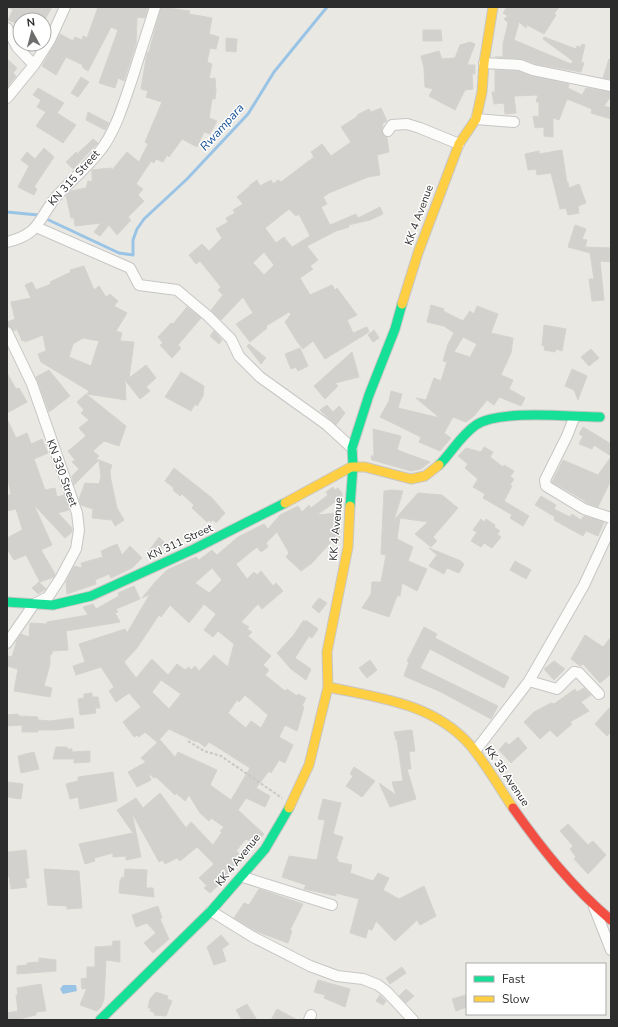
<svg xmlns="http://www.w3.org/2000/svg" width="618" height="1027" font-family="'Nunito Sans',sans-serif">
  <rect width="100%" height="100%" fill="#eae8e2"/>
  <path fill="#9ac4e6" d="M63 985H76L77 991 63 994 60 989Z"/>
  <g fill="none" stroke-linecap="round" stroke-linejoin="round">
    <path stroke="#9ac4e6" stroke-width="3" d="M7 212 38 215 119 253 133 255V240L137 229 144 219 187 179 248 114 274 72 327 7"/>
  </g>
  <path fill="#d3d1cd" stroke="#d5d3ce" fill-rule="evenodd" d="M7 7H52L44 21 35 20 24 15 20 20V25L8 20 13 10Z
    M98 7H148L145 18 137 17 136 44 124 81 118 78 115 88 99 83 118 30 111 27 88 71 82 67 83 65 66 57 56 75 42 66 60 34 73 41 75 37 82 40 83 36 87 38Z
    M161 7 190 11 189 14 212 18 209 34 219 37 216 49 210 48 207 62 212 64 209 79 215 78 216 91 215 99H212L209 118 217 121 210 134 204 132 197 147 182 139 169 157 167 155 163 162 156 159 154 163 151 161 136 184 143 189 138 195 144 201 128 217 131 220 117 235 109 225 100 236 94 232 101 223 75 226 74 218H71L66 195 71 191 86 188 88 181 92 182V170L111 168 112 170 127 152 139 162 148 144 145 142 162 102 146 97 148 91 141 89 147 53 149 52Z
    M507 7H559L554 14 556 15 544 34 527 25 526 28 519 22 514 40 571 64 573 61 543 39 544 37 576 49 577 46 581 47 582 44 585 45 581 62 584 63 581 72 535 64 521 59 495 57H502L503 55V44L508 23 504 19 508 16 503 13Z
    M423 30H441L442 41H423Z
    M226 38 237 39 236 52 226 51Z
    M470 42 475 44 467 65H475V74H472L473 89 465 90 455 110 429 96 433 89 425 87 424 68 421 56 439 51 442 59 455 58 460 45Z
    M7 59 17 68 13 73 16 76 7 88Z
    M609 59 611 60V79L603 78Z
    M495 70 519 71 532 76 569 84 568 88 582 95 586 88 611 92V96L604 106 611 108V119L591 113 592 109 567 99 559 120 553 118V137L544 136V127L535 128 533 116 539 117V102H536L538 95 514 96 516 113 505 114 504 103 494 104 492 92H495Z
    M81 77 89 82 78 97 71 93Z
    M38 88 64 103 57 113 76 125 63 143 36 126 46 112 37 107 41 100 33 95Z
    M381 108 387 121 383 123 382 131 387 138 389 152 377 155 380 175 368 177 329 193 323 197 327 204 321 207 330 225 356 214 358 218 380 207 383 214 370 220 348 225 349 227 336 231 307 246 318 260 310 266 313 269 300 278 310 295 332 285 335 290 337 288 357 315 347 320 353 333 367 327 369 332 325 359 313 341 303 349 298 343 285 322 291 314 289 312 266 326 267 328 250 342 236 324 253 313 243 297 221 320 211 310 223 295 218 290 221 287 200 261 196 264 189 255 202 244 209 251 222 238 216 229 228 222 226 218 235 213 233 210 243 204 237 197 250 186V185L257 180 260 186 271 180 273 184 278 180 281 182 314 157 311 152 322 144 331 156 351 142 341 127 358 116 357 115 369 109 371 112ZM289 209 296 216 299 214 310 236 292 247 284 237 276 243 265 228ZM264 252 274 265 264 275 253 263Z
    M88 112 109 123 105 130 86 120Z
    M93 139 98 143 73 169 66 162 76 152 77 154Z
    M44 148 54 157 34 187 37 189 34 195 18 187 29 166 21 160 27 152 35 159Z
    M562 150 567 183 568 182 569 188 579 184 586 203 578 206 579 213 568 215 566 208 560 209 551 173 537 175 536 169 528 170 525 154 539 151V154Z
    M575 225 586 229 582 239 587 240 585 247 611 248V262L600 261 604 300 592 301 589 279H594L590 253 568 247Z
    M84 266 94 290 99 286 106 297 110 294 118 301 114 306 127 313 116 331 122 333 120 341 134 342 129 378 146 365 156 378 146 387 150 391 140 399 125 380 126 400 87 394 89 391 41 362 38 354 46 351 43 335 25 342V340L22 341 17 329 14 331 7 326V322L15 319 11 302 31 298 25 285 32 282 36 290 51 284 50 282 71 272 70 270ZM83 338 99 341 91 366 69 357 73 344Z
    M431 305 444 309 443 311 463 321 470 311 474 314 477 306 498 314 491 333 513 338 511 353 501 375 513 380 509 389 525 398 521 406 499 397 494 405 487 400 474 416 466 422 453 417 444 433 451 438 440 451 419 442 421 437 380 417 389 401 391 391 402 394 398 408 440 418 416 398 426 400 434 378 441 381 447 362 443 361 448 344 454 333 444 326 427 322ZM463 337 477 344 470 357 454 352Z
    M187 307 201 318 178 345 181 348 172 358 160 345 163 343 158 337 171 323 173 324Z
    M544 325 566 329 562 351 556 349 555 352 544 350 545 346H542Z
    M374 330 379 338 373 342 368 335Z
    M214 331 222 340 219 344 210 336Z
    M249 344 266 358 261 364 247 346Z
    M300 348 308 366 298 371 296 367 291 369 285 354Z
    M591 349 599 358 589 366 581 357Z
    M352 352 359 377 335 383 338 386 325 399 314 386Z
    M572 369 587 376 578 400 574 390 565 386Z
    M49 370 70 396 49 412 36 377Z
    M181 372 204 386 203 396 197 406 195 404 191 411 165 397Z
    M7 373 16 389 19 388 27 402 7 413Z
    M86 394 126 426 119 446 104 441 93 451 99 456 96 459 99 460 74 485 72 476 79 469 72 462 75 460 68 451 86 436 79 428 89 420 81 413 84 410 77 402Z
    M327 405 333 412 339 406 345 413 336 425 320 410Z
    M7 419 16 438 27 433 31 444 42 439 48 453 34 459 45 490 55 488 57 497 64 495 69 510 58 513 72 528V532L65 538 34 505 52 545 41 550 55 574 54 577 40 582 26 555 14 560 7 549V538L22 530V528L16 509 7 511V496L11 494 7 475Z
    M583 427 611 444V456L594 445 592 449 579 444 583 436 579 434Z
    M373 429 401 436 397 450 430 462 421 469 411 471 372 460 371 456H374Z
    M484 447 493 452 490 457 503 467 504 465 514 471 510 477 514 479 510 485 512 486 504 501 529 516 523 526 510 518 512 515 483 498 485 494 473 487 478 479 465 468 468 464 458 456 466 448 481 452Z
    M611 457V480L598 507 587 503 582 499 552 482 563 460 598 475Z
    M99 460 112 465 110 471 111 480 117 508 124 520 115 526 112 520 92 518 93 509 81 505 79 499 85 483 99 484 101 477Z
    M174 468 212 498 225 513 216 523 213 520 211 522 208 520 207 522 192 508 194 505 182 494 180 496 173 490 174 488 165 481Z
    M333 487 335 490 338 488 342 493V497L317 515 337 513 340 524V539L332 541 312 563 301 571 286 557 289 553 277 532 266 543 268 547 261 552 257 547 236 564 247 579 254 572 257 575 261 571 273 586 276 583 283 591 262 609 258 604 241 622 249 627 247 629 252 632 248 636 271 656 263 665 269 670 265 675 285 691 287 689 297 696 298 694 306 698 302 706 304 707 297 731 285 725 279 737 293 745 285 763 279 760 271 773 269 771 256 788 270 796 265 807 246 798 238 810 264 834 255 845 246 839 236 851 242 855 223 881 210 893 204 888 207 886 199 878 214 864 197 847 180 861 177 858 165 864 163 860 159 862 132 813 141 857 126 860V856L113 857V853L94 858 95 861 85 864 79 844 133 833 117 810 136 798 143 808 160 793 186 828 191 822 213 845 222 832 220 831 224 827 211 818 209 821 200 813 189 795 185 801 176 793 175 795 156 777 154 778 148 773 151 780 137 787 128 772 146 762 141 758 160 740 175 757 178 752 217 770 210 785 231 800 250 768 209 742 205 747 197 741 196 742 169 729 157 742 145 732 139 737 137 735 134 737 123 722 141 707 129 693 116 702 109 691 114 687 101 667 76 675 73 666 85 662 79 644 125 629 127 633 150 594 142 598 156 581 167 570 196 557 199 560 212 550 217 555 238 537 264 524 268 529 280 515 298 506 302 512 309 505 311 508 328 495 326 492ZM212 568 222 580 209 593 195 583ZM204 604 216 614 204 630 213 637 218 631 234 644 228 667 214 655 199 671 195 666 191 670 189 667 185 670 177 664 168 675 152 659 136 678 124 662 137 648 159 615 161 617 170 605 189 623ZM161 680 181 694 169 709 152 692ZM245 695 268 715 261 728 251 721 246 728 228 713 237 700 239 702Z
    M392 490 403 491 394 520 418 493 442 495 458 508 433 537 437 541 431 547 415 534 428 522 400 518 397 539 413 547 408 561 427 569 417 591 402 583 400 596H397L389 617 362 608 371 594 372 582H381L386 555 381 554 384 491Z
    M541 496 556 505 554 509 570 517 572 514 581 520 584 516 604 522 598 536 586 531 583 536 554 520 555 517 535 505Z
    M481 519 484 522 486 519 495 525 494 527 500 531 497 534 501 537 492 548 484 543 481 547 471 541 477 532 473 530Z
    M159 537 166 544 154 557 148 552Z
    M117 544 122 555 130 546 142 558 132 568 111 578 109 574 95 580 96 584 67 594 66 582 74 566 82 568 81 563 103 557 101 551Z
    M429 548 461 561 464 564 459 573 447 568 444 574 429 566 436 556H438Z
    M515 561 531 570 526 579 510 570Z
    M39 582 46 589 38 594 32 588Z
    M134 586 140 599 116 609 118 612 115 613 120 622 66 631 68 650 52 651V654L50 655V664L44 686 52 688 50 697 14 691 18 669 7 666V656L12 657 17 640 21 634 29 637 30 623 47 624V622L88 615 83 607 93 604 96 609 119 596 118 593Z
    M319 598 327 603 319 613 312 607Z
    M303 621H307L318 629 312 638 309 636 295 658 311 669 306 680 291 669 277 653 293 636Z
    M424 627 437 634 435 638 509 677 504 688 430 649 420 668 498 706 491 719 441 692 404 676 409 662 407 661Z
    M585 635 603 647 611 637V674L600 683 583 664 580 666 571 659Z
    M370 660 377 670 367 678 359 668Z
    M554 661 565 669 554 680 544 669Z
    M584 688 591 695 581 702 589 711 570 722 572 724 557 737 550 730 540 739 524 722 534 712 551 703 554 704 575 689 577 692Z
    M92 693V697H98L100 708H95L96 713 80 715 78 699 84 698V694Z
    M611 706V732L607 736 595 724Z
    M18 714 19 716 38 717V720L50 721 73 718 74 728 55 730H38V732H22V725L7 726V715Z
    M412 730 415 751 409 752 411 769H407L416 799 390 807 379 783 396 795 392 782 403 781 397 740H396L394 732Z
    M518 737 527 748 511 763 499 750 506 742 509 745Z
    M56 747H67V749H72V752L90 751V762L74 763V759H53Z
    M34 752 39 769 21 773 18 756Z
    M354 767 375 781 362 797 346 786 353 776 350 774Z
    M113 772 117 801 80 809 78 797 70 799 66 784 78 781V777Z
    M7 782 23 784 21 799 7 797Z
    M323 799 341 803 333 834 343 837 336 859H338V862L352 865 350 873 373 881 378 873 389 878 383 890 399 899 424 886 436 916 420 925 417 920 395 941 376 921 372 930 368 929 366 938 350 933 359 899 336 893V896L304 889 306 885 282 877 289 856 317 860 325 820 318 819Z
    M568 824 588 845 593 841 606 855 588 874 574 859 576 857 570 849 573 846 560 831Z
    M26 850 29 878 25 879 27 887 11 889 9 876 7 877 8 852Z
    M44 869 79 871 82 908 67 909V906L48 905Z
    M125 869 147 870 146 888H153L154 897 119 893 120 881 122 877 124 878Z
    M259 889 303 904 290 930 292 931 288 943 258 932 234 918 244 903 249 905Z
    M158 906 162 918 160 919 169 939 153 953 144 943 156 933 147 923 136 927 132 915Z
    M221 935 229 944 222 949 226 961 214 965 207 947Z
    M113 941H120V962L106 960 104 999 101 1007 97 1011 80 1005 87 988 82 989 81 979 87 978V967H95V947L112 946Z
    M39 958 56 960V971L17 974V966L27 965V963L39 962Z
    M402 967 406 973 390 984 386 978Z
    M318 980 350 989 345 1007 324 998 325 995 314 992Z
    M41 984 46 1011 36 1012V1015L15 1020H7V1013L18 1011 16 995H18L17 988Z
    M406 989 414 996 406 1003 399 996Z
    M156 992 168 996 167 999 172 1001 166 1016 154 1015 155 1013 150 1011 151 1008H148L150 999Z
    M380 995 386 1001 383 1005 376 1001Z
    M466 995 467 1007 456 1011 452 999Z
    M247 1004 257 1020H242L236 1010Z
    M277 1009 297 1020H271Z"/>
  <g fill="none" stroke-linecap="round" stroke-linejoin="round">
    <defs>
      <path id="street" d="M7 28 17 47 34 65
        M484 63 520 65 533 70 611 86
        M7 98 34 65 50 40 65 7
        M476 119 514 122
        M388 131 392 125 407 124 420 128 459 144
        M36 227 130 268 139 285 177 290 208 316 231 339 239 356 260 377 327 425 352 448
        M7 242C40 234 37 221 56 197 72 179 92 164 105 144 118 124 125 99 133 76 140 53 148 30 155 7
        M7 332 32 384 77 513 79 530 76 549 60 579 48 597 34 604 7 643
        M574 418 567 436 545 480 546 486 584 509 611 518
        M529 681 584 585 611 527
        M476 750 529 681 557 689 574 672 579 673 599 694
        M243 877 332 905
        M594 907 611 950
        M211 911 253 937 310 966 337 976 363 979 378 985 387 992 413 1020
        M309 1020 311 1015"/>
      <path id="fast" d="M439 465C452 452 461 435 476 425 500 409 571 417 600 417
        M350 506 353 466 352 448 369 395 395 329 402 304
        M7 602 53 605 91 596 194 549 285 503
        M100 1020 211 911 265 849 289 808"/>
      <path id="slow" d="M402 304 418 253 459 144 476 119 482 92 484 63 493 7
        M285 503 351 467H365L411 479 425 476 439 465
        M328 687C379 698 433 703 470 745 486 764 499 787 513 808
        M289 808 309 765 328 687 327 652 348 547 350 506"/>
      <path id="jam" d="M513 808C542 849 572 887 611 920"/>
    </defs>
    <use href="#street" stroke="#c7c6c6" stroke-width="12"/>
    <use href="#fast" stroke="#c7c6c6" stroke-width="11"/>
    <use href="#slow" stroke="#c7c6c6" stroke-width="11"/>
    <use href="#jam" stroke="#c7c6c6" stroke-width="11"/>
    <path stroke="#c8c8c7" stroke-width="2" stroke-dasharray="3 2" stroke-linecap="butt" d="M188 741 204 751 221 756 282 798"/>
    <use href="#street" stroke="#fcfcfb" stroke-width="10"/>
    <use href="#fast" stroke="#16e098" stroke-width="9"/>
    <use href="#slow" stroke="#ffcf43" stroke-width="9"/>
    <use href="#jam" stroke="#f24e42" stroke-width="9"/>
  </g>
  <g text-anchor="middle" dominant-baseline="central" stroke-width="3" stroke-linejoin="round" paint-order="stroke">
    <g font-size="11" fill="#2c2c2c" stroke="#fff">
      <text transform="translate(74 178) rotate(-48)">KN 315 Street</text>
      <text transform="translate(419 215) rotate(-70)">KK 4 Avenue</text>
      <text transform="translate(62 473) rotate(70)">KN 330 Street</text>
      <text transform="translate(336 529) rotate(-85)">KK 4 Avenue</text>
      <text transform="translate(180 542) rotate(-25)">KN 311 Street</text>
      <text transform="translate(507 776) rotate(56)">KK 35 Avenue</text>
      <text transform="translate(238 860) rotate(-51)">KK 4 Avenue</text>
    </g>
    <g font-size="12" font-style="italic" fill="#155096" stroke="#fff">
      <text transform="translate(222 127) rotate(-48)">Rwampara</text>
    </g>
  </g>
  <rect width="618" height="1027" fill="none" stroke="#2c2c2c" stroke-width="16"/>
  <rect x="466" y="963" width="140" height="52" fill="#ffffff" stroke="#ababab"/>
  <rect x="474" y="976" width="20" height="6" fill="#16e098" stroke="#ababab"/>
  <text x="502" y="983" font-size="12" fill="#2c2c2c">Fast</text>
  <rect x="474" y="996" width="20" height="6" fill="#ffcf43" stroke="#ababab"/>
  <text x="502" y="1003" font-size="12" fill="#2c2c2c">Slow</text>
  <g transform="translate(32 32) rotate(353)"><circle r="19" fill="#ffffff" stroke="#ababab"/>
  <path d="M0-3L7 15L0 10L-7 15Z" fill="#6e6e6c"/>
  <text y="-6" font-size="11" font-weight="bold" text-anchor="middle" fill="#2c2c2c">N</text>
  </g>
</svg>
